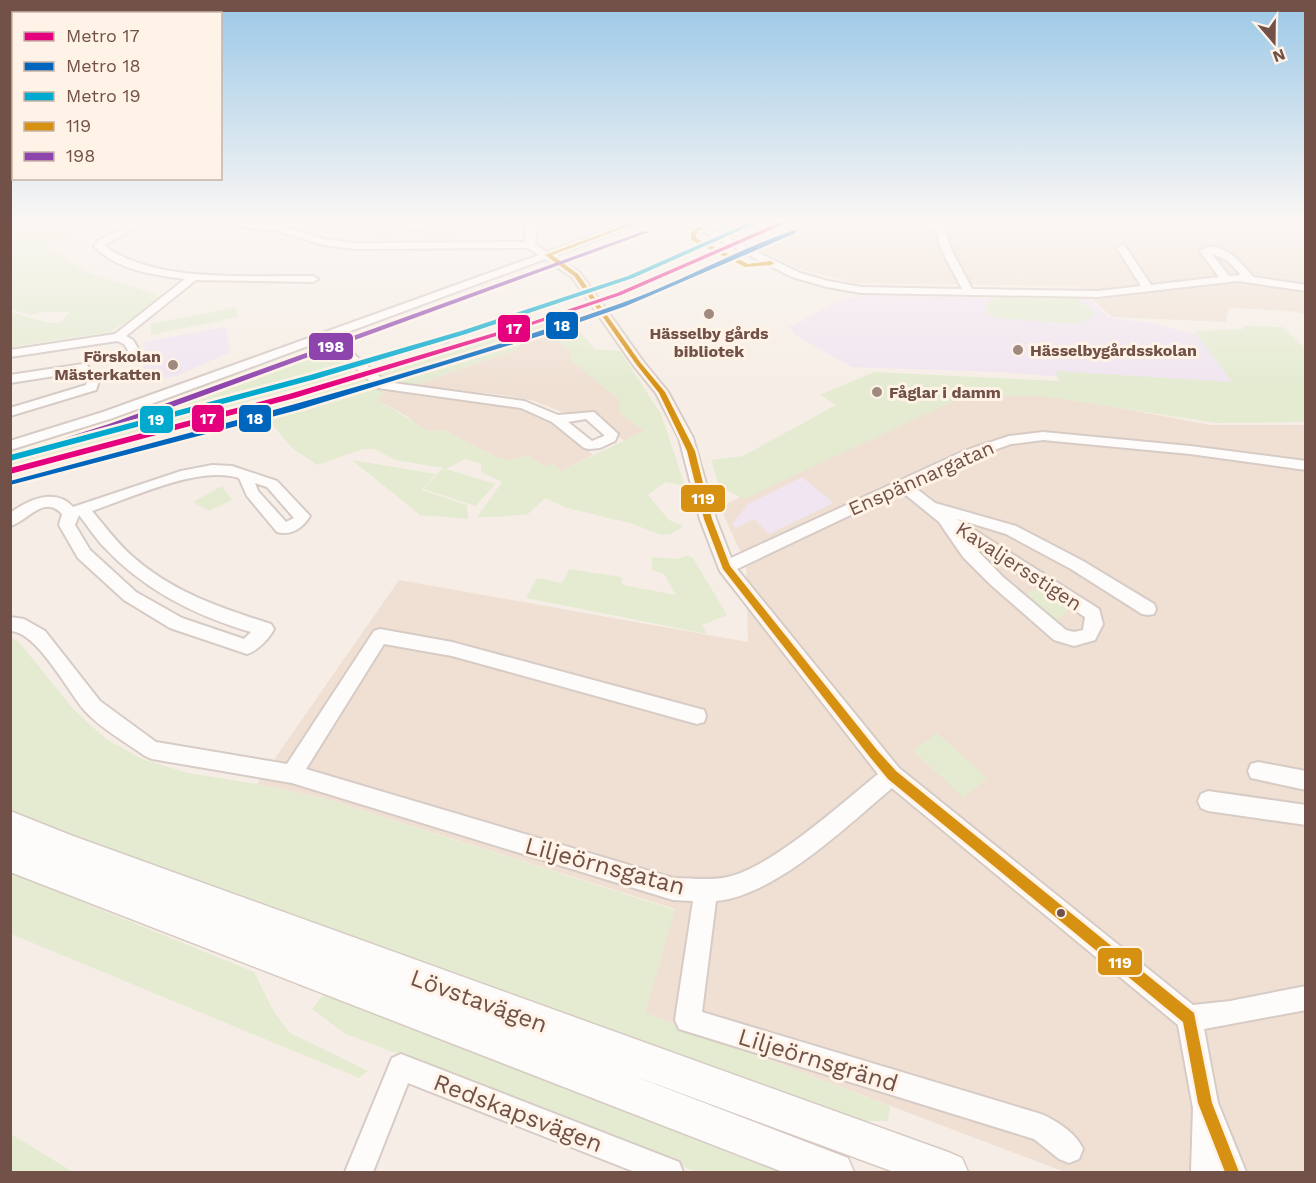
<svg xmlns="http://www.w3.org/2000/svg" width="1316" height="1183" font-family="'Work Sans',sans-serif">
  <rect width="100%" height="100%" fill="#f6eee6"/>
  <path fill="#efe0d3" d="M813 221H851L888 226 890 221H1305V314L1290 311 1229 308 1226 322 1112 317 1078 286 856 283 800 269 757 248Z
    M537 337H551L570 350 572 361 620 400V413L645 431 624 441 591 413 567 414 534 401 510 396 415 385 517 349 521 342Z
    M1028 381 1115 407 1211 425H1305V1172H1065L645 1013 675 909 323 798 257 784 399 580 748 642 746 564 720 507 953 391Z
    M384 391 524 409 553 420 593 455 561 471 543 466 527 455 510 461 496 457 443 430 429 431 416 424 408 417 377 400Z"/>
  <path fill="#f0e5f0" d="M858 296 1089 299 1110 318 1151 323 1200 335 1249 392 1000 372 852 367 796 336 789 327 837 302Z
    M226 327 230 352 177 376 141 382 146 354 143 342Z
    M802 477 834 503 769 534 754 519 736 528 732 524 748 504Z"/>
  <path fill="#e4ebd1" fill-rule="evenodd" d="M11 221H103L66 239 44 245 91 274 150 292 162 298 110 332 11 347V312L48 323H60L70 312H45L30 315 11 309Z
    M315 221H400C424 236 458 225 485 231L452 236 394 235 386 237 310 226Z
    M992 298 1075 299 1079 300 1096 314 1079 324 996 318 986 312 985 308Z
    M236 307 238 317 151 335V324Z
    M553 319 576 327 595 349 620 351 661 414 685 486 665 482 648 495 669 520 684 526 671 534 661 535 633 524 567 508 545 498 528 514 499 517H477L502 482 481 472V464L465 459 446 469 495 484 476 506 423 489 443 468 395 460 375 449H363L317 465 292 448 272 424 250 412ZM537 337H551L570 350 572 361 620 400V413L644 431 561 471 554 464 543 466 527 455 510 461 496 457 443 430 429 431 377 400 396 381 415 385 517 349 521 342Z
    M1242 326 1283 327 1305 348V422L1217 423 1042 396 962 397 744 499 719 486 711 460 743 456 836 405 820 395 874 372 1059 381 1056 371 1232 382 1194 331 1244 329Z
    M319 346 328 348 354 373 11 465V451Z
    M352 460 436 474 421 490 467 505 468 519 420 515Z
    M222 486 232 500 209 511 193 502Z
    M686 556 693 558 727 615 702 625 707 634 526 598 537 578 562 583 569 569 621 577 623 585 676 595 664 574 652 570V557L677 559Z
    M1039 586 1071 608 1055 621 1022 597Z
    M10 637 19 642 74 710 106 739 142 759 188 773 257 784 323 798 675 910 645 1013 890 1106 888 1121H848L11 814Z
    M937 733 987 778 964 798 913 751Z
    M11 873 254 972 274 1012 290 1033 368 1071 359 1078 11 934Z
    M327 990 790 1172H697L344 1033 312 1009Z
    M11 1134 73 1172H11Z"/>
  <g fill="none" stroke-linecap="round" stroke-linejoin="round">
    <defs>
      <path id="street" d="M137 221H148L104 245C152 284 253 275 313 276L318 279 313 282 196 280 126 336 133 340 139 350 137 352H129L124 344 117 341 10 357V350L115 334 185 279C154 275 116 270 94 246L98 241Z
        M214 221H244L279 225 324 239 355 243 525 242 526 230 521 221H530L536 230 535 244 547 252 633 221H646L554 256 580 273 642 360 668 392 693 438 716 519 731 558 964 451 1009 436 1043 432 1190 446 1306 461V470L1190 454 1043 440 1011 444 974 457 913 486 935 503 1016 526 1083 561 1154 604 1156 609 1154 614 1148 615 1142 614 1071 569 1006 534 957 519 1099 609 1103 624 1095 640 1074 646 1054 640 991 585 963 557 939 522 901 491 737 569 899 768 1193 1005 1230 1001 1306 986V1010L1204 1029 1218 1103 1246 1172H1191L1193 1108 1178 1025 892 788C848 825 775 896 716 901L702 1012 1041 1114C1057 1121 1076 1133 1083 1149L1079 1159 1069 1163 1059 1159 1034 1139 679 1029 675 1020 693 901 673 900 292 783 152 759 145 756C127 743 100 728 85 711 68 692 37 631 10 631V617L24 619 45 631 100 701 156 742 287 764 374 631 380 629 452 642 704 710 706 716 704 722 697 724 452 656 384 644 306 769 673 878C691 878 710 881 728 877 772 867 842 803 878 774L720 571 700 519 679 438 656 393 634 366 572 277 545 259 334 337 386 382 524 401 558 415 594 412 618 434 615 441 600 448 589 449 584 448 552 422 521 408 378 388 324 340 113 418 10 450V441L103 412 539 255 528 248 355 249 323 245 278 231 218 224ZM586 419 604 435V436L592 441 568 422ZM969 542 1085 617 1083 630 1074 632 1066 630 1003 577Z
        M427 221H478L474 224H431Z
        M682 221H694L800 273 828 281 861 287 962 289 941 249 934 221H943L951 249 972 289 1098 291 1141 286 1117 248 1122 245 1125 246 1151 285 1219 277 1200 251C1220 237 1242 263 1253 277L1306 285V291L1238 281 1098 297 861 293 827 287 792 277ZM1212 254 1227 260 1241 275 1229 276Z
        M83 364 87 365 99 381 96 390 10 416V408L86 385 87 381 80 372 10 383V375Z
        M212 465 232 466 277 481 310 516C303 528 291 536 277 532L247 496 239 478C199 465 131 498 92 511 105 526 116 542 132 556 172 592 221 608 271 624L274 629C269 639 257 651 247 654L170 628 124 600 78 558 59 525 62 514C44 494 28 521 10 526V513C28 500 55 487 73 507L181 471ZM255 483 267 487 294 518 286 522 258 491ZM79 515C88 526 95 538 105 548 144 590 196 616 251 632L244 639 182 618 136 592 90 550 75 525Z
        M1258 762 1306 771V790L1251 778 1248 771 1251 764Z
        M1208 791 1306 805V825L1208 811 1201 808 1198 801 1201 794Z
        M401 1054 679 1162 683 1172H635L408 1083 373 1172H345L392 1058Z"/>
      <path id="secondary" d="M10 811 73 836 948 1152 962 1158 968 1172H894L629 1074 848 1158 854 1172H783L10 872Z"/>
    </defs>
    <use href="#street" stroke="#d7cbc5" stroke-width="4"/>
    <use href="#secondary" stroke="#d6cac3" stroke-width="3"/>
    <use href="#street" fill="#fefcfb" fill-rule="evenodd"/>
    <use href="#secondary" fill="#fefcfb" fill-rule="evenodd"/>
    <defs>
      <path id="rail" d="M415 358 448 344"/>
    </defs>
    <use href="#rail" stroke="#e3e0e3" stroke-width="5"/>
    <use href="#rail" stroke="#fff2e6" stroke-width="4" stroke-dasharray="10" stroke-linecap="butt"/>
    <defs>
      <path id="bus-1" d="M636 221H643L552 255 578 274 640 362 665 392 695 451 712 519 730 566 877 750 896 771 1194 1013 1212 1103 1239 1172H1225L1198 1103 1183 1022 888 779 869 756 723 569 704 519 687 451 659 393 636 364 574 276 545 255Z
        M698 227 703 228 696 234V238L748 264 771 261 774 263 771 265 745 267 691 240V233Z"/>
      <path id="bus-2" d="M644 231 649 232 115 428 17 459H14L10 457 11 455 109 424Z"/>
    </defs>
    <use href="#bus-1" stroke="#fff2e6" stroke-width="5"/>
    <use href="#bus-2" stroke="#fff2e6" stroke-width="5"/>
    <use href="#bus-1" fill="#d69112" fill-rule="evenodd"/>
    <use href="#bus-2" fill="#8e44ad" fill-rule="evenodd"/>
    <defs>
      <path id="metro-1" d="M783 221H791L621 295 538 323 295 398 10 474V468L289 394 534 321 617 293Z"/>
      <path id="metro-2" d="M794 230 796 231V233L626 306 543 335 298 410 10 485V481C214 426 420 374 619 304 679 283 734 251 794 230Z"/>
      <path id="metro-3" d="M753 221H761L633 278 466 334 316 379 10 461V455L310 375 461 331 628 276Z"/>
    </defs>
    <use href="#metro-1" stroke="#fff2e6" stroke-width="5"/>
    <use href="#metro-2" stroke="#fff2e6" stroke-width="5"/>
    <use href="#metro-3" stroke="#fff2e6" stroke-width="5"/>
    <use href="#metro-1" fill="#e5007d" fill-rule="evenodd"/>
    <use href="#metro-2" fill="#0065bd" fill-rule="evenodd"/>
    <use href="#metro-3" fill="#00a9ce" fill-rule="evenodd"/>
  </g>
  <linearGradient id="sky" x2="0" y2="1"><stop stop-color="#9bc8e7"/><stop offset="0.57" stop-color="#fbf7f4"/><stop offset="1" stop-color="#fbf7f4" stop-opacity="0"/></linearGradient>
  <rect width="1316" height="387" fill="url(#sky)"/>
  <g fill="#a0897f" stroke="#fff2e6" stroke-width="2">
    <circle cx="709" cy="314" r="6"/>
    <circle cx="1018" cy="350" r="6"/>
    <circle cx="173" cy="365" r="6"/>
    <circle cx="877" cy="392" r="6"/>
  </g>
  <circle fill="#725248" stroke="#fff2e6" stroke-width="2" cx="1061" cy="913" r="5"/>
  <g text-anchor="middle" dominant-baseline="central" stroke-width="6" stroke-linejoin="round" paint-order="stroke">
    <g font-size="16" font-weight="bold" fill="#725248" stroke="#fff2e6" text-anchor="start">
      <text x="709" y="333" text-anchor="middle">Hässelby gårds<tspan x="709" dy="18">bibliotek</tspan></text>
      <text x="1030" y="350">Hässelbygårdsskolan</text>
      <text x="161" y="356" text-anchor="end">Förskolan<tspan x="161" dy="18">Mästerkatten</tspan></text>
      <text x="889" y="392">Fåglar i damm</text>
    </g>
    <g font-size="20" fill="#725248" stroke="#fff2e6">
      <text transform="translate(921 478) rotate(-24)">Enspännargatan</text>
      <text transform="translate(1019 566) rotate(33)">Kavaljersstigen</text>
    </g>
    <g font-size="24" fill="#725248" stroke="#fff2e6">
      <text transform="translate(605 866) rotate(15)">Liljeörnsgatan</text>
      <text transform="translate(479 1001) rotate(20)">Lövstavägen</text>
      <text transform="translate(818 1060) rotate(17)">Liljeörnsgränd</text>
      <text transform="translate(518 1113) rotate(21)">Redskapsvägen</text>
    </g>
  </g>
  <g stroke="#fff2e6" stroke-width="2">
    <rect x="545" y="311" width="34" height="29" rx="6" fill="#0065bd"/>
    <rect x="497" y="314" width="34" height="29" rx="6" fill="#e5007d"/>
    <rect x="308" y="332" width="46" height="29" rx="6" fill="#8e44ad"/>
    <rect x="191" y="404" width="34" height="29" rx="6" fill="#e5007d"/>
    <rect x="238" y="404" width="34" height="29" rx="6" fill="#0065bd"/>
    <rect x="139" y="405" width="35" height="29" rx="6" fill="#00a9ce"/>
    <rect x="680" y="484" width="46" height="29" rx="6" fill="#d69112"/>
    <rect x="1097" y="947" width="46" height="29" rx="6" fill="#d69112"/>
  </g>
  <g font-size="16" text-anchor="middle" font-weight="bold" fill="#fff">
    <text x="562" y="331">18</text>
    <text x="514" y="334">17</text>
    <text x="331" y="352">198</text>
    <text x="208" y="424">17</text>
    <text x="255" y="424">18</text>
    <text x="156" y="425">19</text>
    <text x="703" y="504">119</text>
    <text x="1120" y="968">119</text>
  </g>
  <rect width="1316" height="1183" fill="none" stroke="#725248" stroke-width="24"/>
  <rect x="12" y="12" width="210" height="168" fill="#fff2e6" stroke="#c7b2a7" stroke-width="1.5"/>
  <rect x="24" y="32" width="30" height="9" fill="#e5007d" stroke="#c7b2a7" stroke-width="1.5"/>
  <text x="66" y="42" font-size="18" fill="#725248">Metro 17</text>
  <rect x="24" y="62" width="30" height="9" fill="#0065bd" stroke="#c7b2a7" stroke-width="1.5"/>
  <text x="66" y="72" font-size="18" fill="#725248">Metro 18</text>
  <rect x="24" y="92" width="30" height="9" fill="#00a9ce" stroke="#c7b2a7" stroke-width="1.5"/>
  <text x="66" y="102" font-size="18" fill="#725248">Metro 19</text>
  <rect x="24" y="122" width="30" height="9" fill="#d69112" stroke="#c7b2a7" stroke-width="1.5"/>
  <text x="66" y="132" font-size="18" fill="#725248">119</text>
  <rect x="24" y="152" width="30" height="9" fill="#8e44ad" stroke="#c7b2a7" stroke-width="1.5"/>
  <text x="66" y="162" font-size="18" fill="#725248">198</text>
  <g transform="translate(1274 42) rotate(160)" stroke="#fff2e6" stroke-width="4.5" paint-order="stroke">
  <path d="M0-4.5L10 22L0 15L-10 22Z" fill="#725248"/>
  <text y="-9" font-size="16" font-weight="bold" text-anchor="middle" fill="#725248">N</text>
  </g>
</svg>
